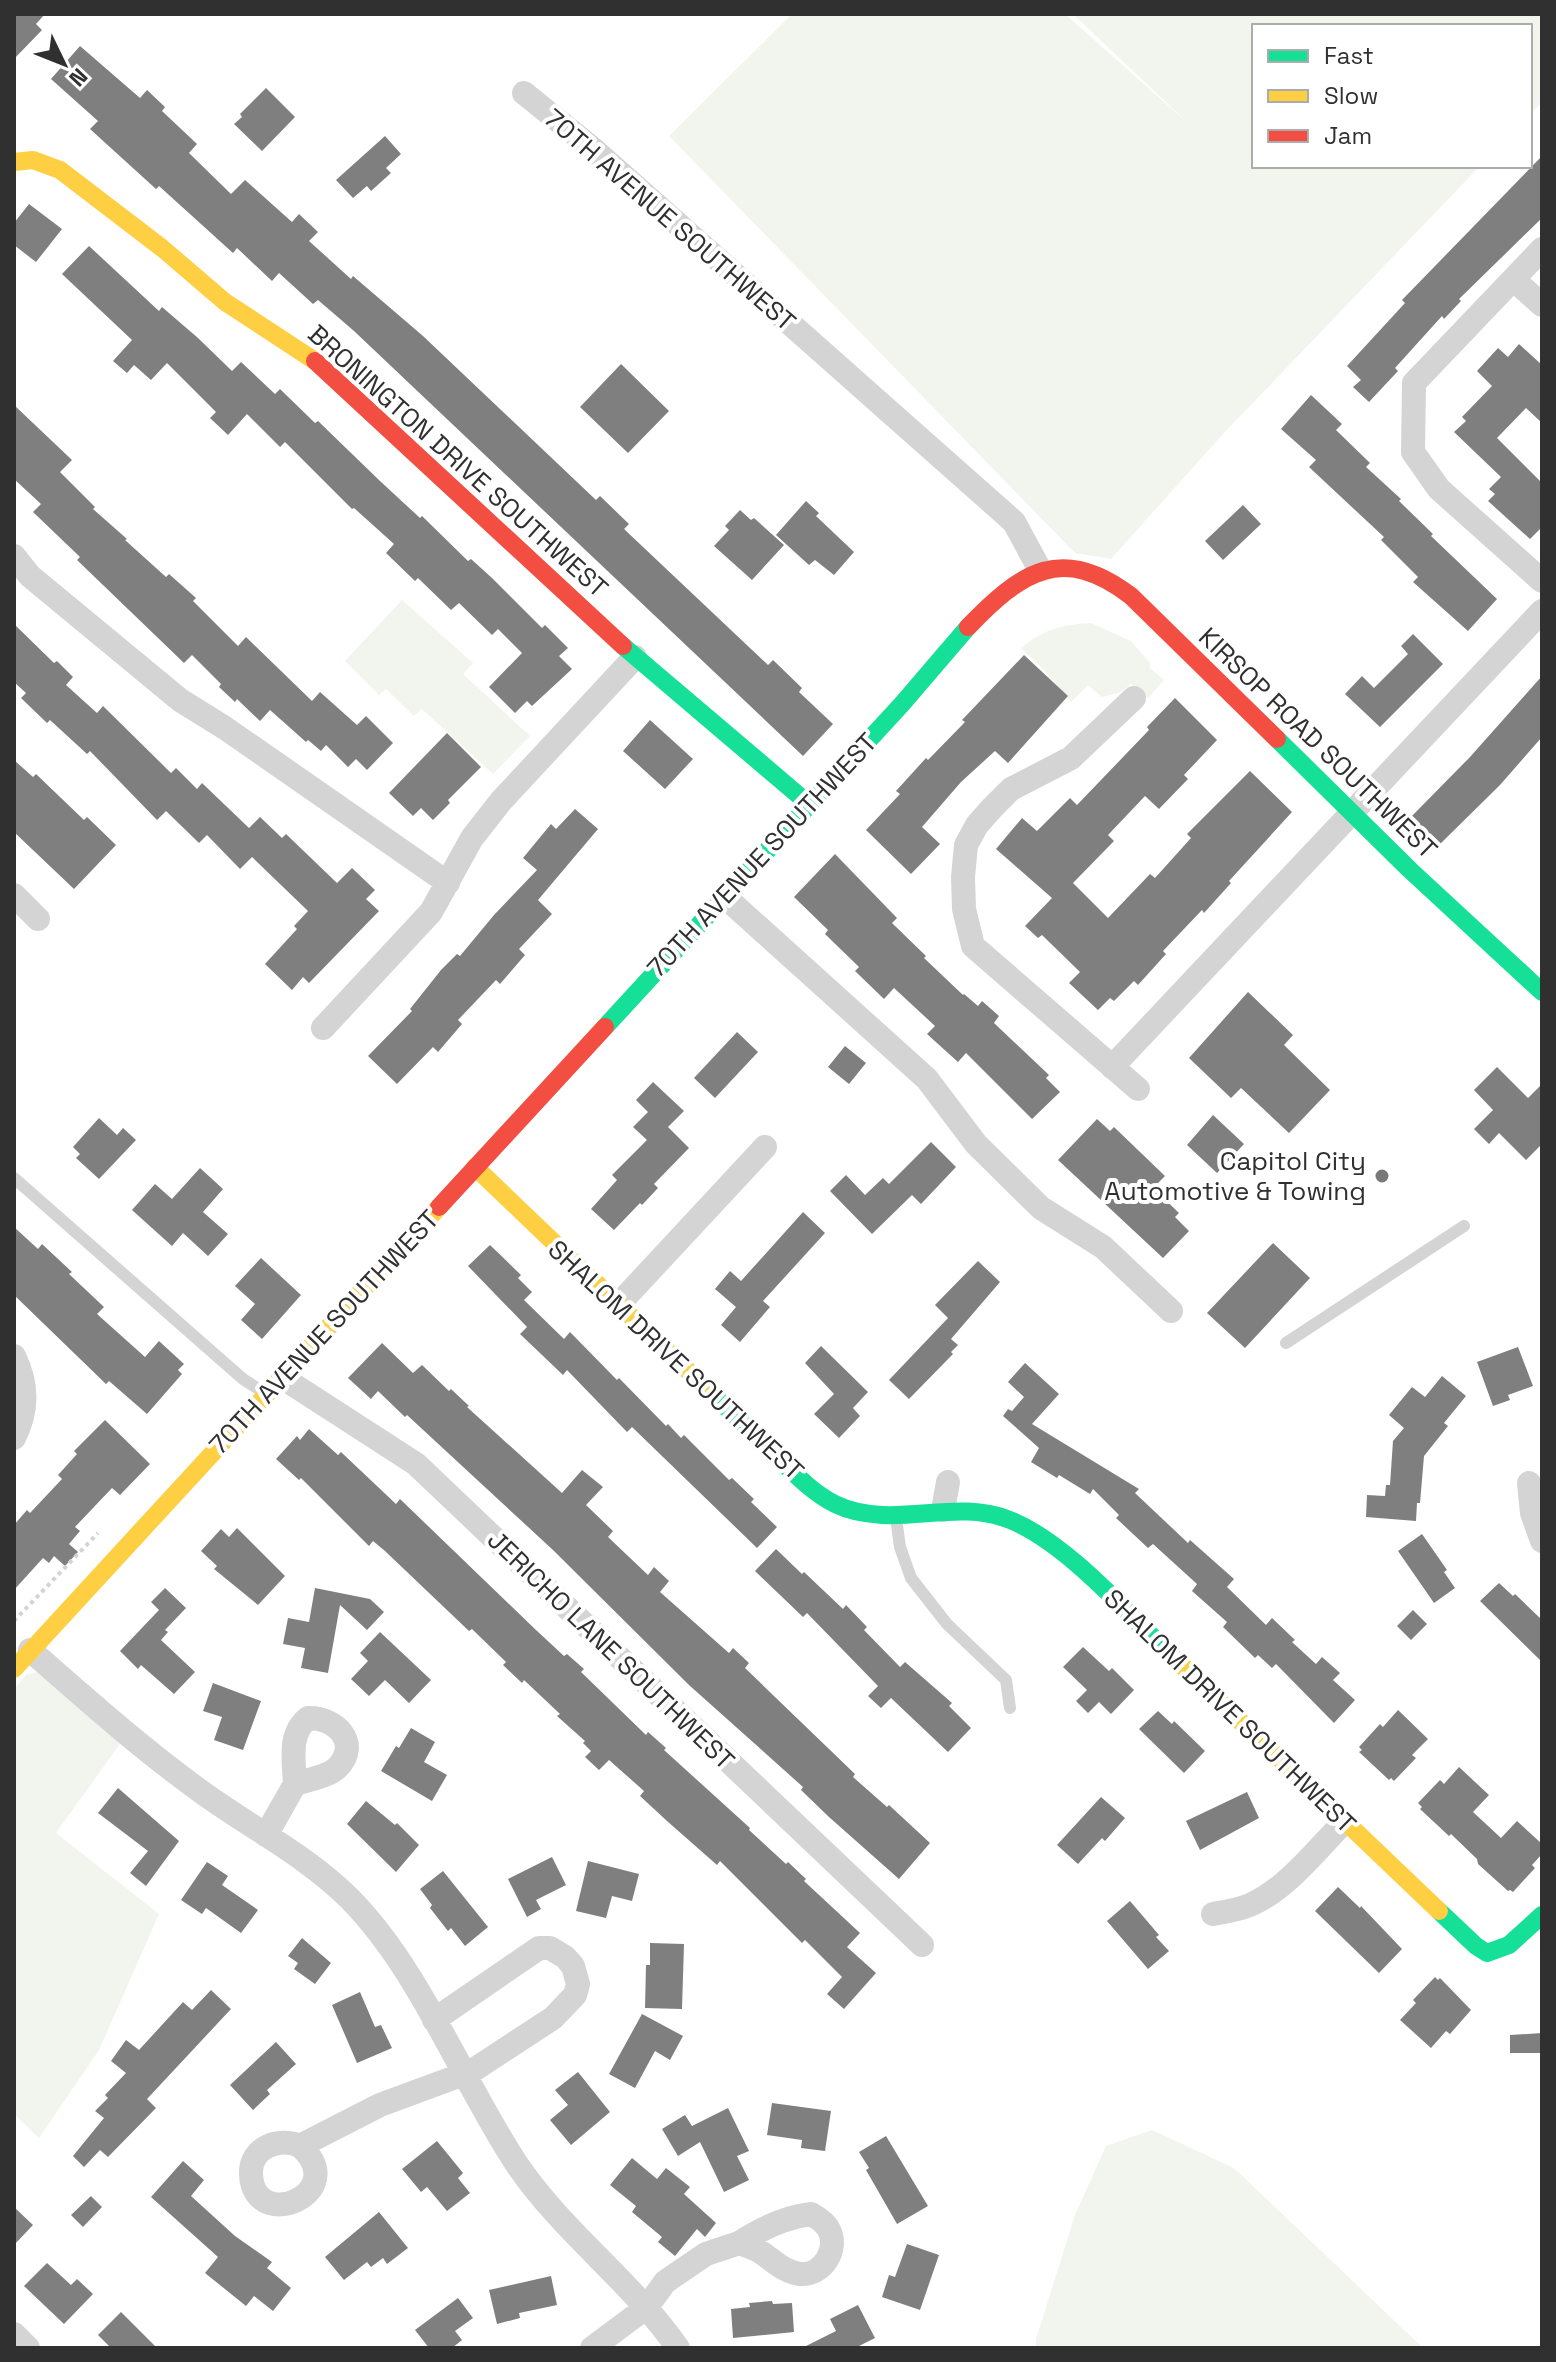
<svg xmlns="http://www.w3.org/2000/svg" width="1556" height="2362" font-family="'Space Grotesk',sans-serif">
  <rect width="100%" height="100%" fill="#fff"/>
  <path fill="#f2f5ed" d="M792 14H1065L1189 124 1073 14H1542V102L1530 114V26H1254V166H1480L1223 434 1111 559 1075 553 669 136Z
    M402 600 473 663 463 674 530 736 493 774 422 709 414 716 386 689 379 695 345 661Z
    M1091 623 1131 641 1150 663V668L1164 680 1148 698 1131 684 1121 692 1102 697 1088 685 1071 702 1046 672 1021 648C1044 629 1061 625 1091 623Z
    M39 1672 122 1741 56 1833 159 1914 99 2050 39 2138 14 2114V1689L27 1674Z
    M1152 2130 1234 2168 1423 2348H1036V2339L1075 2215 1106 2146Z"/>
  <path fill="#7f7f7f" d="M14 14H45L36 24 42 30 14 59Z
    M80 46 140 98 147 90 165 107 162 111 197 144 189 153 231 194 245 180 292 222 299 214 318 232 309 241 351 279 353 276 423 336 596 500 600 496 629 524 624 529 768 665 773 660 802 688 799 692 833 724 803 756 354 331 318 300 313 304 279 273 272 281 237 248 233 253 159 186 156 189 90 129 98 121 51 79Z
    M266 88 295 117 262 151 234 124 242 117 240 114Z
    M385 136 401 154 386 168 391 173 371 191 367 186 353 198 336 180Z
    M1542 156V218L1459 299 1461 301 1444 319 1442 316 1395 368 1398 371 1369 402 1353 387 1361 380 1347 366 1405 303 1402 300Z
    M29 204 62 229 36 262 14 245V223Z
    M89 246 159 311 162 307 198 338 232 371 241 362 275 394 280 389 315 423 318 421 380 481 420 518 422 516 468 561 471 559 492 578 542 628 545 625 568 648 559 656 572 669 532 706 527 701 515 713 489 687 522 653 498 629 492 635 459 603 451 610 418 578 415 581 386 553 394 544 354 508 352 509 285 442 280 447 247 414 228 435 210 418 216 412 167 363 151 380 134 365 127 373 113 361 132 340 62 274Z
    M1519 344 1542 365V423L1526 408 1497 438 1542 483V527L1530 539 1488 501 1495 494 1489 489 1501 477 1454 432 1466 421 1462 417 1492 386 1477 371 1498 348 1508 357Z
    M621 364 669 411 628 453 580 407Z
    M1311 395 1342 424 1336 430 1370 463 1366 467 1401 499 1399 501 1433 534 1431 536 1497 599 1468 631 1413 582 1418 577 1381 540 1384 537 1309 467 1316 460 1281 429Z
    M14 405 72 460 60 472 95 507 93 509 127 539 125 540 166 577 169 574 196 598 193 601 238 646 246 637 312 701 320 692 357 725 366 716 393 743 367 770 356 759 348 767 326 745 321 751 308 740 306 742 270 710 260 721 237 699 235 702 219 687 221 684 192 655 184 663 77 560 80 557 33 512 41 504 14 479Z
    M806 501 819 513 816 516 854 552 834 575 815 560 809 565 776 535Z
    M1243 505 1261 524 1223 560 1205 541Z
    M740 510 751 520 754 518 784 545 752 580 714 546 729 530 725 526Z
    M14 624 54 663 57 661 73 677 66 685 97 713 103 706 171 773 176 768 197 789 202 783 249 828 260 817 282 838 286 834 337 883 352 868 375 890 366 899 379 911 309 983 303 977 292 990 265 964 297 929 294 926 308 911 252 857 240 869 207 835 199 843 166 811 157 820 90 751 87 754 50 720 47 723 21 698 26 693 14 682Z
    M1413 634 1443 664 1380 727 1345 694 1362 676 1374 688 1408 654 1401 646Z
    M1024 655 1068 696 1008 763 995 751 961 782 922 827 940 844 911 874 866 830 900 794 896 791 926 758 928 760 965 722 962 720Z
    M1542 676V737L1500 785 1437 847 1409 819 1470 757Z
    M1175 698 1217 740 1184 775 1188 779 1159 809 1145 796 1108 835 1114 841 1073 883 1108 918 1150 874 1155 878 1191 838 1187 834 1250 771 1292 812 1229 881 1231 883 1204 913 1202 910 1163 951 1166 954 1138 985 1134 981 1114 1001 1110 998 1098 1010 1069 983 1080 972 1042 935 1038 938 1025 926 1052 898 996 849 1022 818 1037 831 1070 798 1077 805 1149 730 1147 727Z
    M650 720 693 759 665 789 623 751Z
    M447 733 481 767 448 800 450 803 433 820 421 808 413 816 389 793Z
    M14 760 33 777 36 774 84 820 87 817 116 845 74 889 14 832Z
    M575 809 598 829 538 900 552 914 519 949 525 955 500 984 496 980 458 1020 462 1024 438 1052 433 1047 397 1084 368 1056 412 1011 410 1009 441 970 457 954 460 956 494 915 537 870 523 858 551 824 556 829Z
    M835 854 897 918 892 923 926 956 924 958 963 995 964 994 978 1006 982 1001 999 1016 994 1023 1049 1075 1046 1078 1060 1092 1032 1119 966 1053 958 1062 927 1034 935 1026 894 988 884 999 855 971 859 967 825 934 828 930 794 897Z
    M1248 992 1293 1035 1284 1045 1330 1090 1289 1133 1241 1088 1231 1098 1189 1058Z
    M737 1032 758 1052 715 1098 694 1078Z
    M845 1046 866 1063 849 1084 828 1067Z
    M1497 1067 1528 1098 1542 1084V1144L1526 1160 1499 1133 1489 1144 1474 1129 1493 1110 1474 1090Z
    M653 1082 684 1111 668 1127 689 1148 654 1184 658 1188 642 1205 640 1203 614 1230 591 1209 617 1180 612 1175 647 1140 633 1127 648 1112 636 1100Z
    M1213 1115 1244 1144 1217 1173 1187 1145Z
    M99 1118 117 1135 123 1128 136 1140 99 1179 76 1158 80 1154 73 1147Z
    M1097 1119 1110 1131 1114 1127 1165 1176 1153 1188 1179 1213 1175 1217 1189 1231 1163 1258 1058 1160Z
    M931 1142 956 1167 921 1204 912 1195 872 1234 830 1191 846 1175 865 1195 883 1178 889 1184Z
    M200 1168 223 1189 203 1212 228 1234 208 1256 183 1233 172 1246 132 1210 155 1184 172 1199Z
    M803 1212 825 1233 763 1301 770 1307 740 1342 721 1325 736 1307 715 1289 730 1271 741 1281Z
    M14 1227 38 1249 42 1244 72 1272 69 1274 104 1307 97 1314 145 1357 159 1341 184 1364 178 1370 182 1374 147 1414 109 1381 106 1384 14 1295Z
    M1273 1243 1310 1278 1245 1348 1207 1313Z
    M490 1245 521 1275 518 1278 532 1292 524 1300 564 1339 570 1332 617 1380 619 1378 666 1426 668 1424 681 1438 684 1435 729 1480 732 1478 754 1499 751 1502 777 1527 757 1548 632 1427 627 1432 567 1370 563 1375 520 1334 527 1327 468 1266Z
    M261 1258 301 1295 262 1339 241 1320 255 1304 235 1286Z
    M978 1261 1000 1282 951 1339 958 1345 951 1352 953 1354 909 1399 889 1380 948 1318 935 1305Z
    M382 1343 413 1373 422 1365 449 1391 451 1389 469 1406 467 1407 562 1493 582 1470 603 1487 586 1505 613 1531 608 1537 648 1575 654 1567 669 1581 660 1592 729 1653 733 1648 749 1663 745 1668 855 1774 853 1777 887 1807 889 1805 930 1843 899 1879 829 1817 801 1790 803 1787 689 1685 553 1550 407 1415 405 1417 378 1391 371 1399 348 1378Z
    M821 1346 868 1392 853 1408 860 1416 839 1438 814 1414 834 1394 805 1363Z
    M1518 1347 1533 1386 1508 1395 1510 1400 1493 1406 1477 1362Z
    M1025 1363 1059 1394 1032 1424 1139 1489 1135 1493 1188 1543 1190 1540 1234 1579 1227 1587 1266 1625 1272 1618 1295 1640 1292 1642 1316 1664 1322 1657 1340 1673 1333 1680 1355 1700 1334 1723 1276 1664 1272 1668 1258 1655 1255 1658 1223 1627 1227 1622 1192 1591 1197 1584 1153 1544 1148 1548 1116 1518 1119 1515 1093 1489 1090 1494 1059 1475 1057 1478 1031 1462 1039 1448 1003 1416 1008 1409 1012 1411 1024 1397 1008 1382Z
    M1442 1376 1466 1396 1444 1423 1448 1426 1424 1456 1420 1503H1417L1416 1521 1366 1517 1367 1495 1385 1496 1386 1485H1390L1393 1441 1404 1428 1389 1415 1412 1387 1425 1397Z
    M105 1420 150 1464 120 1495 112 1488 75 1527 80 1531 69 1544 78 1552 65 1566 54 1556 49 1563 43 1558 14 1590V1525L27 1510 30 1513 62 1479 58 1475 77 1454 74 1451Z
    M309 1429 338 1455 341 1452 396 1504 400 1499 536 1630 564 1656 567 1654 584 1669 581 1672 646 1735 648 1732 666 1748 664 1750 750 1828 749 1830 786 1864 788 1862 806 1879 804 1881 860 1933 847 1947 876 1973 844 2009 827 1994 842 1977 805 1940 802 1943 720 1861 717 1865 667 1821 640 1796 644 1791 609 1760 599 1770 585 1757 591 1751 583 1743 585 1741 557 1716 560 1714 524 1680 522 1683 503 1665 506 1662 472 1629 469 1631 385 1551 373 1541 369 1546 301 1478 299 1480 276 1459 297 1436 300 1440Z
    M237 1528 285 1576 258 1605 214 1569 217 1566 201 1551 221 1529 229 1537Z
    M1422 1534 1447 1570 1444 1572 1455 1588 1434 1603 1398 1551Z
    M776 1549 802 1574 804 1572 843 1609 846 1605 867 1627 864 1630 900 1667 905 1662 952 1703 949 1706 971 1728 948 1752 891 1698 881 1708 868 1696 878 1686 807 1613 803 1617 755 1571Z
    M1499 1583 1513 1596 1515 1594 1542 1620V1662L1480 1601Z
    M165 1588 186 1608 165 1630 168 1632 161 1640 195 1672 174 1694 141 1665 138 1669 120 1651 159 1610 151 1602Z
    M315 1588 370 1599 384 1612 367 1630 340 1605 328 1673 301 1668 305 1648 283 1644 288 1618 309 1622Z
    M1413 1610 1427 1624 1411 1640 1397 1626Z
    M380 1632 431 1680 409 1703 385 1680 369 1696 351 1679 368 1661 360 1653Z
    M1083 1647 1109 1671 1112 1668 1134 1690 1111 1714 1099 1702 1088 1713 1076 1701 1087 1690 1063 1667Z
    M213 1683 261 1701 243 1750 214 1740 222 1717 203 1711Z
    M1398 1710 1428 1739 1412 1755 1416 1758 1394 1781 1391 1778 1389 1780 1359 1752 1362 1750 1359 1747 1380 1724 1383 1727Z
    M1158 1711 1172 1724 1174 1721 1205 1751 1184 1773 1139 1729Z
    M411 1728 435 1742 424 1762 447 1775 432 1801 381 1771 396 1746 399 1748Z
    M1459 1767 1489 1795 1473 1812 1501 1838 1517 1821 1542 1844V1854L1532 1865 1535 1868 1513 1892 1510 1890 1508 1891 1478 1864 1477 1859 1451 1834 1449 1836 1420 1809 1422 1807 1418 1803 1440 1780 1444 1784Z
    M118 1788 179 1841 146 1886 130 1873 148 1851 98 1813Z
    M1247 1792 1259 1818 1200 1850 1186 1821Z
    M1101 1797 1125 1818 1105 1841 1102 1838 1078 1864 1057 1845Z
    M366 1801 395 1825 397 1823 419 1845 396 1872 347 1824Z
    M552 1857 566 1885 536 1900 541 1909 527 1917 508 1879Z
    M588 1861 639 1874 632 1901 612 1896 606 1918 576 1911Z
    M207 1862 228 1876 222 1885 258 1910 241 1933 206 1908 202 1914 181 1900Z
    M443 1871 488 1927 465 1946 451 1928 448 1931 430 1908 432 1905 420 1889Z
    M1338 1887 1360 1908 1361 1906 1402 1949 1379 1973 1315 1911Z
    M1130 1901 1159 1935 1156 1937 1169 1951 1148 1969 1107 1921Z
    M302 1938 331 1963 315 1984 294 1969 298 1963 288 1956Z
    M650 1943 684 1944 682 2009 645 2008 646 1965H650Z
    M1435 1977 1438 1980 1440 1978 1471 2010 1450 2034 1446 2031 1431 2048 1400 2020 1416 2003 1413 2000Z
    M211 1990 231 2009 147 2099 156 2108 108 2157 100 2150 84 2167 73 2156 104 2118 95 2111 108 2098 105 2095 126 2073 111 2061 126 2040 139 2050 183 2002 192 2010Z
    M360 1992 375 2027 381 2025 392 2048 357 2063 332 2005Z
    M642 2014 683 2036 670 2060 655 2051 635 2088 609 2074Z
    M1542 2033V2053H1510V2035Z
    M276 2042 296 2064 267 2090 270 2094 253 2110 230 2085Z
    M578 2072 610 2112 571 2145 550 2120 568 2105 555 2090Z
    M772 2103 831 2111 825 2151 801 2148 802 2140 767 2135Z
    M728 2108 749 2151 737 2156 749 2180 724 2192 700 2142 678 2156 662 2129 685 2115 692 2126Z
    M886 2136 928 2206 897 2224 866 2170 869 2168 859 2152Z
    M437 2141 463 2173 458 2178 470 2193 447 2211 427 2187 421 2192 402 2169Z
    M632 2158 657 2179 666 2168 690 2187 684 2194 716 2223 705 2237 697 2229 675 2256 658 2242 662 2237 632 2212 636 2206 610 2185Z
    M183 2161 204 2180 191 2196 235 2236 272 2262 267 2268 291 2288 273 2311 254 2296 246 2306 205 2273 218 2257 151 2197Z
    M91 2196 102 2207 83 2227 71 2215Z
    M14 2207 33 2225 14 2245Z
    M379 2212 408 2248 387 2264 383 2258 371 2267 367 2262 344 2280 325 2257Z
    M907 2244 939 2255 920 2310 882 2297 889 2275 895 2277Z
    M47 2263 71 2285 77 2279 93 2294 64 2324 24 2286Z
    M551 2276 557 2305 519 2313 520 2318 497 2324 489 2290Z
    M458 2298 473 2318 455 2331 462 2340 452 2348H429L415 2330Z
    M772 2301 773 2304 792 2303 794 2332 733 2338 731 2309 750 2307 749 2303Z
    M858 2305 875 2338 855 2348H802L836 2331 830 2319Z
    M121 2312 157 2348H111L98 2335Z"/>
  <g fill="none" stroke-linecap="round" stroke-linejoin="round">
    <path stroke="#d4d4d4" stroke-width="4" stroke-dasharray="4 4" stroke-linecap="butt" d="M14 1621 98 1533"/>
    <path stroke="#d4d4d4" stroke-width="12" d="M14 1178 243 1379 263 1392
      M1286 1343 1464 1226
      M896 1518 900 1547 911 1578 947 1624 1006 1680 1010 1708"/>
    <path stroke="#d4d4d4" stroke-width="24" d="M524 93 592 148 1014 522 1040 570
      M1542 249 1414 383 1413 452 1439 489 1542 581
      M1514 280 1542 305
      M14 556 30 576 180 700 225 728 448 883
      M1134 698 1071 758 1011 789 992 808 977 825 966 845 963 877 964 909 973 946 1138 1089
      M14 895 38 919
      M724 896 927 1079 976 1144 1041 1208 1103 1247 1171 1311
      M323 1028 431 912 472 838 501 801 635 657
      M1112 1067 1542 611
      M618 1305 765 1147
      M14 1356C28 1385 28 1410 14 1438
      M283 1378 416 1464 922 1945
      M1529 1483 1532 1513 1542 1541
      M943 1510 948 1482
      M30 1650C87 1700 142 1749 203 1793 253 1829 307 1856 350 1899 421 1971 462 2082 518 2166 564 2233 632 2282 678 2348
      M308 1718C335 1717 362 1743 337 1768 327 1777 307 1780 295 1784 294 1761 288 1734 308 1718Z
      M266 1835 295 1784
      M1213 1914C1225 1912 1238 1910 1250 1905 1287 1889 1317 1849 1345 1821
      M300 2146C353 2193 253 2235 251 2174 250 2147 279 2137 300 2146L380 2105 472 2071 553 2018 575 1995 578 1984 573 1966 565 1957 550 1948H539L434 2020
      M811 2214C818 2218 826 2223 829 2230 839 2250 822 2276 800 2274 784 2272 774 2261 762 2253 755 2248 747 2246 739 2243 759 2230 786 2217 811 2214Z
      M14 2334 28 2348
      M592 2348 647 2307 665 2282 706 2254 739 2243"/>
    <path stroke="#16e098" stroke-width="18" d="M623 646 810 805
      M1277 739 1410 870 1542 992
      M605 1027 902 704 968 627
      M708 1390C731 1412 755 1435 778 1458 796 1475 813 1493 835 1504 849 1511 866 1514 882 1515 926 1517 967 1503 1010 1520 1067 1543 1128 1614 1173 1657
      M1439 1911 1476 1946 1487 1953 1509 1945 1542 1915"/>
    <path stroke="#ffcf43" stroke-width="18" d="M14 162 33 160 60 170 162 248 225 302 315 361
      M475 1167 708 1390
      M1173 1657 1439 1911
      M14 1669 439 1207"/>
    <path stroke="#f24e42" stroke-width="18" d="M315 361 623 646
      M968 627C1021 572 1062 543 1131 596L1277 739
      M439 1207 605 1027"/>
  </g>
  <circle fill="#787878" stroke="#fff" stroke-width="3" cx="1382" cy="1176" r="8"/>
  <g text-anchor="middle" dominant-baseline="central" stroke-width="8" stroke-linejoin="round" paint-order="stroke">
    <g font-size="26" fill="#303030" stroke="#fff">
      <text transform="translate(670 220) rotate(41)">70TH AVENUE SOUTHWEST</text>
      <text transform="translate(458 461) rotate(42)">BRONINGTON DRIVE SOUTHWEST</text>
      <text transform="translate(1318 743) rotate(44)">KIRSOP ROAD SOUTHWEST</text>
      <text transform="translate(762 855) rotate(-47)">70TH AVENUE SOUTHWEST</text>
      <text transform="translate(324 1332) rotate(-47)">70TH AVENUE SOUTHWEST</text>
      <text transform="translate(676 1360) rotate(43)">SHALOM DRIVE SOUTHWEST</text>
      <text transform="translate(611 1650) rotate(44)">JERICHO LANE SOUTHWEST</text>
      <text transform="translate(1230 1711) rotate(44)">SHALOM DRIVE SOUTHWEST</text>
    </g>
    <g font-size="26" fill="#303030" stroke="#fff" text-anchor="end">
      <text x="1366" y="1161">Capitol City<tspan x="1366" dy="30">Automotive &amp; Towing</tspan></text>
    </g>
  </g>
  <rect width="1556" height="2362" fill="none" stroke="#303030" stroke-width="32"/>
  <rect x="1252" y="24" width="280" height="144" fill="#ffffff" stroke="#acacac" stroke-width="2"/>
  <rect x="1268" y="50" width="40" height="12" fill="#16e098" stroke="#acacac" stroke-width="2"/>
  <text x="1324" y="64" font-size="24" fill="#303030">Fast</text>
  <rect x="1268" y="90" width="40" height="12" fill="#ffcf43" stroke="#acacac" stroke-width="2"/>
  <text x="1324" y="104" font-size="24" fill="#303030">Slow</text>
  <rect x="1268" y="130" width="40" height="12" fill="#f24e42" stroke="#acacac" stroke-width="2"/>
  <text x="1324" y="144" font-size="24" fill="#303030">Jam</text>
  <g transform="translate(64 64) rotate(133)" stroke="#ffffff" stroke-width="6" paint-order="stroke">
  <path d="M0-6L14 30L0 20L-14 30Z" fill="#303030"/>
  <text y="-12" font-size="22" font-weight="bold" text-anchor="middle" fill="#303030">N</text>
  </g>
</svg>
